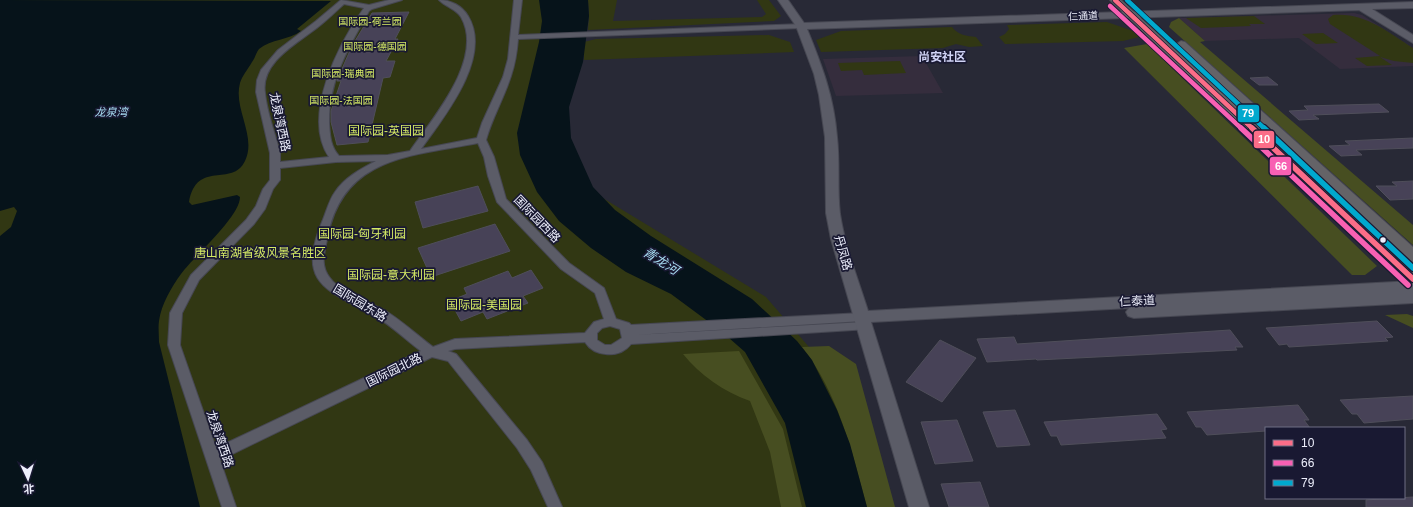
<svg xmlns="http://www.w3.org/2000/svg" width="1413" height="507" font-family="Arial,'Noto Sans SC',sans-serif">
  <rect width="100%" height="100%" fill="#282936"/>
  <path fill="#352d3d" d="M1354 13 1362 15 1413 48V66L1340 69 1299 38 1205 41 1179 18Z
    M922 56 943 93 836 96 823 59Z"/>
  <path fill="#313713" d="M0 0H574L557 113 583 186 766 297 827 368 879 507H0Z
    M588 0H617L613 21 762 17 766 14 757 0H769L781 16 774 21 588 30 589 16Z
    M1333 15C1364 12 1388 32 1413 48V63L1394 61 1380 57 1392 65 1367 66 1355 58 1380 56 1330 24 1328 19Z
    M1254 16 1265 24H1249L1251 26 1201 28 1186 18Z
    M1107 22 1133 31 1139 37 1123 41 1005 44 999 37 1005 34 1009 29 1007 25Z
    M952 27C958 35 967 36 976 37L983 46 969 47 956 44 943 48 821 52 816 40 841 31Z
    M1323 33 1338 43 1316 44 1302 34Z
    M769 35 790 42 794 52 584 60V42L596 39Z
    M900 61 906 73 864 75 862 70 841 71 838 63Z"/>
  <path fill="#474e21" d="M1179 18 1205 41 1200 42 1413 225V245L1169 27 1171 22Z
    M1147 44 1377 266 1365 275H1352L1124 48Z
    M1407 314 1413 316V328L1385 315Z
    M829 346 856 364 895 507H867C852 451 838 393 802 347Z
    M739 351 783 429 802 507H781L770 452 750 401C724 392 700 375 683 354Z"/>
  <path fill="#06131a" d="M0 0 331 1 297 29 301 31C289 40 271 39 259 49 256 53 255 58 252 62 248 69 242 76 240 83 233 109 257 136 245 161 232 188 197 159 189 202L192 205 237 195 240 197C240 217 194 256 181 274 172 286 161 305 159 321 158 328 159 335 159 342L200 507H0V236L11 227 17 211 14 207 0 211Z
    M539 0H588L589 16 583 62 569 107 571 138 593 187 615 210 651 236 752 299 797 341 812 360 837 410 850 444 867 507H806L785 423 745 352 721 331 671 294 626 272 591 248 559 221 537 192 520 155 517 133 539 42 542 21Z"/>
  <path fill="#474257" stroke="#4f4e5a" d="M409 12 395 39H398L386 61H395L390 77 383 78 368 142 337 145 331 122V111L341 81H337L338 78 352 46 372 13Z
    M1268 77 1278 85H1259L1250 78Z
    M1379 104 1389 112 1313 115 1319 119 1299 120 1289 111 1308 110 1304 106Z
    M1413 138V148L1356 150 1362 155 1341 156 1329 146 1350 145 1345 141Z
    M1413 181V199L1390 200 1376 186H1397L1392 182Z
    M478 186 488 211 423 228 415 202Z
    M495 224 510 251 431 277 418 248Z
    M531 270 543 288 523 296 528 303 487 319 483 312 461 321 450 301 467 294 464 288 508 271 512 278Z
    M1377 321 1393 337 1385 338 1388 341 1289 347 1287 344 1279 345 1266 328Z
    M1230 330 1243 347H1235L1237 350 1037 360 1036 359 987 362 977 339 1014 337 1017 344Z
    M940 340 976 358 942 402 906 382Z
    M1413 396V419L1364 423 1357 414H1352L1340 400Z
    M1298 405 1309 420H1304L1310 428H1266V431L1207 435 1201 427H1196L1187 412Z
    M1015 410 1030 445 997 447 983 412Z
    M1157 414 1167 429 1161 430 1166 438 1061 445 1057 436H1051L1044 422Z
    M957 420 973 461 935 464 921 422Z
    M980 482 989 507H949L941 484Z
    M1413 497V507H1366V500Z"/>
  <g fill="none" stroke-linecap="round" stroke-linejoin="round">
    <defs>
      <path id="street" d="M341 0 369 5 389 0H402L372 9 369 11C349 47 329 79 329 122 330 135 330 146 339 156L388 155 410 151C432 119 485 59 461 17 456 9 446 7 439 0 451 0 462 6 468 16 493 57 444 117 421 149L477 138 482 123 503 77 508 59 514 0H522L518 35 804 24V28H801L518 39C517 52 515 64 511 76 504 98 492 118 486 140L494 157 506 199 569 263 604 288 616 319 629 323 631 325 862 313 866 314 868 317 866 320 862 321 634 335 865 322 869 323 871 326 869 329 631 344C620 359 594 357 585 342L455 349 448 351 456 354 527 440 542 462 562 507H548L531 470 517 448 448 361 432 357 220 460 236 507H222L168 345 170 313 191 275 246 220 256 206 263 189 270 180V153L256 92 257 80 261 70 278 50 316 21ZM344 4 364 8C339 43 301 116 329 157L280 162V153C275 133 267 113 265 93 260 62 298 43 318 27 327 20 335 12 344 4ZM478 143 484 157 488 176 497 202 561 269 595 293 604 319 594 322 585 333 455 339 433 347C417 335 401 320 384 310 367 301 342 294 330 278 319 264 325 251 328 235 344 156 413 156 478 143ZM376 161C361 169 345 177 335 192 329 200 326 213 322 222 296 285 328 290 375 316 391 325 406 340 421 351L216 448 180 345 182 313 199 280 254 224 265 209 273 189 280 180V168L336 162ZM610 326 620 329 622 338 611 345H605L597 340V333L602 328Z"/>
      <path id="secondary" d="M778 0H788L804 23 1413 2V8L1372 9 1413 35V43L1359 10 807 29C822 66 834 97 837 137 840 163 837 189 840 214 845 247 858 279 868 311L1413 281V303L1134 318 1128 316 1126 312 1129 308 871 322 929 507H909L831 239 826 213 825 137 819 95 814 74 796 26Z"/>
      <path id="primary" d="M1110 0H1121L1413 269V285L1407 283Z
        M1181 41 1185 42 1413 247V262L1407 260 1177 48 1175 45Z"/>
    </defs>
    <use href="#street" stroke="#464752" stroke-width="2"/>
    <use href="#secondary" stroke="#464752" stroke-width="2"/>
    <use href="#primary" stroke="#464752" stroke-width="2"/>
    <use href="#street" fill="#5b5c67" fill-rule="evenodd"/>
    <use href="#secondary" fill="#5b5c67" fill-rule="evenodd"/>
    <use href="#primary" fill="#646367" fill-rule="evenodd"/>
    <defs>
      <path id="bus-1-far1" d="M1115 0 1253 129"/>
      <path id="bus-1" d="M1252 128 1413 279"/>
      <path id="bus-2-far1" d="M1110 6 1242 129"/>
      <path id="bus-2" d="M1241 128 1408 285"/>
      <path id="bus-3-far1" d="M1127 0 1265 129"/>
      <path id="bus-3" d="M1264 128 1413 268"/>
    </defs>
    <use href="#bus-1-far1" stroke="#191932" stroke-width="6"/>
    <use href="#bus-1" stroke="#191932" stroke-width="8"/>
    <use href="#bus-2-far1" stroke="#191932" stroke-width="6"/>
    <use href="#bus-2" stroke="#191932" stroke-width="8"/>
    <use href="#bus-3-far1" stroke="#191932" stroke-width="6"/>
    <use href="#bus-3" stroke="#191932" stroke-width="8"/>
    <use href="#bus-1-far1" stroke="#fb6d88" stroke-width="4.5"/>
    <use href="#bus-1" stroke="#fb6d88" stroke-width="5.5"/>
    <use href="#bus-2-far1" stroke="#f860b3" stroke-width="4.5"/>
    <use href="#bus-2" stroke="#f860b3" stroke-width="5.5"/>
    <use href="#bus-3-far1" stroke="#00a9ce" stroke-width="4.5"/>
    <use href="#bus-3" stroke="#00a9ce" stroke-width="5.5"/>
  </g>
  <circle fill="#edeffc" stroke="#191932" stroke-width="1.5" cx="1383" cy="240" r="3.5"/>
  <g text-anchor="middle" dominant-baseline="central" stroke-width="3.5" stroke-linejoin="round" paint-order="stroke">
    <g font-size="10" fill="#edeffc" stroke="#191932">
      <text transform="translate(1083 16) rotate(-2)">仁通道</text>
    </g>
    <g font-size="10" fill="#d5ea65" stroke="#191932">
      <text x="370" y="21">国际园-荷兰园</text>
      <text x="375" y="46">国际园-德国园</text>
      <text x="343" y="73">国际园-瑞典园</text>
      <text x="341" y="100">国际园-法国园</text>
    </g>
    <g font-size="11" font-style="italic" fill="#a9dff5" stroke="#191932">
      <text x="111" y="112">龙泉湾</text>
    </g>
    <g font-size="12" font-weight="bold" fill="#d0d3f5" stroke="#191932">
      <text x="942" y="57">尚安社区</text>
    </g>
    <g font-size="12" fill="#edeffc" stroke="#191932">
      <text transform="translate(280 122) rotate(78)">龙泉湾西路</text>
      <text transform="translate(537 219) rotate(46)">国际园西路</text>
      <text transform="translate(843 253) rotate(74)">丹凤路</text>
      <text transform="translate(1137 301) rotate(-3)">仁泰道</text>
      <text transform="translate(360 303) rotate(31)">国际园东路</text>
      <text transform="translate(394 370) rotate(-26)">国际园北路</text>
      <text transform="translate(220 439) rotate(71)">龙泉湾西路</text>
    </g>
    <g font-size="12" fill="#d5ea65" stroke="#191932">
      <text x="386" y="131">国际园-英国园</text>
      <text x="362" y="234">国际园-匈牙利园</text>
      <text x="260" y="253">唐山南湖省级风景名胜区</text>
      <text x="391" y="275">国际园-意大利园</text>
      <text x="484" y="305">国际园-美国园</text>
    </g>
    <g font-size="13" font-style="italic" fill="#a9dff5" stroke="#191932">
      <text transform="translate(661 261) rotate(32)">青龙河</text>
    </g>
  </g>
  <g stroke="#191932" stroke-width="1.5">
    <rect x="1237" y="104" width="23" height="19" rx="4" fill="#00a9ce"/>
    <rect x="1253" y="130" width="22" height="19" rx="4" fill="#fb6d88"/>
    <rect x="1269" y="156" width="23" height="20" rx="4" fill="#f860b3"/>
  </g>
  <g font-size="11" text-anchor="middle" font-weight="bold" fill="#fff">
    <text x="1248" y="117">79</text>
    <text x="1264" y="143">10</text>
    <text x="1281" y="170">66</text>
  </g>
  <rect x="1265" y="427" width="140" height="72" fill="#191932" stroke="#6e6f83"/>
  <rect x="1273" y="440" width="20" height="6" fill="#fb6d88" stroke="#6e6f83"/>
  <text x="1301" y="447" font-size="12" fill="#edeffc">10</text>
  <rect x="1273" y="460" width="20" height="6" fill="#f860b3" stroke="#6e6f83"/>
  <text x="1301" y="467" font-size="12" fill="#edeffc">66</text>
  <rect x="1273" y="480" width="20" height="6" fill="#00a9ce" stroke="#6e6f83"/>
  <text x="1301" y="487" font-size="12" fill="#edeffc">79</text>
  <g transform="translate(28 479) rotate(176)" stroke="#191932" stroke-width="3" paint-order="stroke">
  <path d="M0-3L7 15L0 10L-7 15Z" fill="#edeffc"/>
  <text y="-6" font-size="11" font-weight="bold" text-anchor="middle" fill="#edeffc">北</text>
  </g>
</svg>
